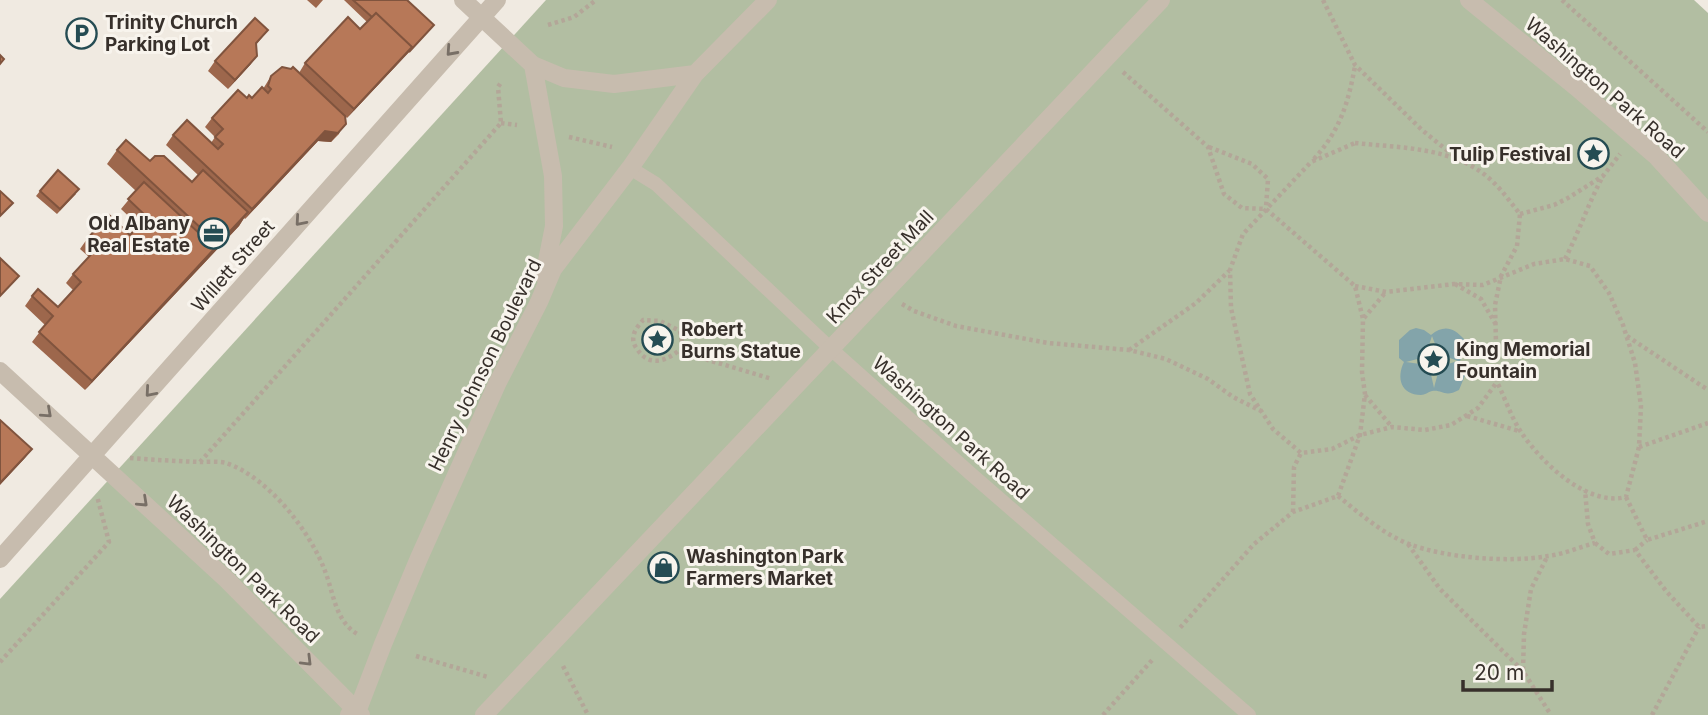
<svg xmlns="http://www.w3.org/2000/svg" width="1708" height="715" font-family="Inter,sans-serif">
  <rect width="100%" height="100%" fill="#f0eae1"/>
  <path fill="#b2bea2" d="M546 0H1694L1708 13V715H0V599Z"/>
  <path fill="#83a4aa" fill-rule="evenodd" d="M1416 328 1424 330 1431 335C1444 324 1454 328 1464 339L1465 347 1460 361 1466 373 1459 390C1444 398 1442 389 1432 391 1428 392 1425 395 1421 395 1401 395 1396 378 1404 362L1399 358V340L1410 330ZM1432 336C1439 355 1440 354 1458 361 1437 367 1440 367 1434 388L1430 370 1427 365 1406 362 1425 357Z"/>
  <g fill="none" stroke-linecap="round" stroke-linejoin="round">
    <path stroke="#b3a698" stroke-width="4.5" stroke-dasharray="3.5 3.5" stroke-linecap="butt" d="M1323 0 1355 65 1422 130 1454 156
      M1562 0 1708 132
      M548 25 574 17 596 0
      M1123 72 1208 147 1224 194 1242 208 1266 209 1355 286 1363 319 1362 372 1365 394 1360 435 1338 496 1293 512 1254 544 1179 629
      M501 123 517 125
      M569 137 612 147
      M1355 143C1402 148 1455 147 1491 180 1502 190 1511 203 1520 214L1517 246 1501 276 1495 305 1497 382 1478 408 1451 425 1425 430 1392 427 1360 435 1332 449 1301 453 1273 429 1250 394 1231 308 1230 270 1243 234 1311 162Z
      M1209 147 1252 164 1268 179 1266 207
      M1314 159C1340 130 1348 104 1355 66
      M1520 214 1554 205 1568 198 1603 176 1620 154
      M1565 259C1579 232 1588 204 1603 176
      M1455 284 1481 299 1495 323
      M1355 286 1386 292 1454 284 1483 285 1534 264 1565 259 1590 266 1609 293 1623 325 1635 363 1641 406 1639 447 1626 497C1587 507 1541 462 1521 432 1511 417 1505 398 1497 382
      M902 304 914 311 956 326 1048 343 1129 350 1166 359 1208 379 1233 397 1261 411
      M1364 318 1385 293
      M1627 336 1708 390
      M683 347C669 360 650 369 637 349 634 345 632 340 634 334 635 329 640 324 643 320L660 321 680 331 683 347 708 360 772 379
      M1129 350 1196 303 1229 271
      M1365 395 1392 427
      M1467 416 1519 431
      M1639 447 1708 423
      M130 458C154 460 177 461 200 462 208 462 219 461 226 463 268 477 310 531 325 571 334 594 335 622 359 635
      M200 462 501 123 498 87 502 81
      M1338 496C1359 513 1383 534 1409 544 1446 558 1509 563 1548 556 1564 554 1580 547 1595 543L1588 524 1585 490
      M1626 497 1647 540 1708 521
      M1293 512 1294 467 1301 453
      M1595 543 1609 554 1635 550 1666 591 1699 627 1708 626
      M1408 544 1440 589 1523 671 1551 715
      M1635 550 1647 540
      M416 656 488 677
      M0 662 109 542 97 496
      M563 666 588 715
      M1523 670 1524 634 1531 589 1547 557
      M1103 715 1153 659
      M1652 715 1699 627"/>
    <path stroke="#c7bcae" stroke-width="14" d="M630 168 656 184 831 349 971 474 1249 715"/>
    <path stroke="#c7bcae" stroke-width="18" d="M463 0 533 65 564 78 614 84 695 74
      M1469 0 1576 87 1656 156 1708 213
      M533 65 553 176 554 226 544 276
      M0 371 227 580 361 715
      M0 559 497 0
      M349 715 357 712 383 644 419 558 497 384 539 302 553 269 630 168 695 74 768 0
      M484 715 1161 0"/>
  </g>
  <path fill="#9d674c" d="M307 0H323L316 8Z
    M344 0H407L434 25 347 118 345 116 339 134 331 142 318 141 245 219 244 218 239 226 85 390 32 342 45 325 25 306 32 296 58 307 73 290 66 283 73 274 89 257 80 249 87 239 130 235 139 226 121 209 136 191 107 164 117 150 150 161 192 182 198 175 166 145 173 135 211 143 215 137 205 127 212 118 247 98H252L263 89 271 76 299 73 305 63 360 29 367 22Z
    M268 30 256 45 257 56 250 65 228 89 208 71 215 61Z
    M40 191 76 194 57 214 36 196Z"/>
  <path fill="#80543e" d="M434 25 430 30 347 118 354 109Z
    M257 56 250 65 228 89 235 80Z
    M346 124 331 142 318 141 245 219 252 209 325 131Z
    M248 212 239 226 85 390 92 381Z
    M32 449 25 458 0 485V483Z"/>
  <path fill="#b77858" stroke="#80543e" stroke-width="2" d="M353 0H407L434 25 409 52 412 47 376 13 372 17Z
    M376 13 412 47 354 109 305 63 348 17 360 29Z
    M255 18 268 30 256 43 257 56 235 80 215 61Z
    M0 55 4 59 0 64Z
    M282 67 291 69 293 67 345 116 346 124 338 133 325 131 252 209 173 135 187 120 218 149 223 144 215 137 223 129 212 118 238 90 247 98 249 95 252 98 262 87 268 93 271 89 268 86 271 76Z
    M126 140 150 161 155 156H164L192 182 203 170 248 212 218 244 117 150Z
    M58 170 79 189 60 209 40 191Z
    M144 182 215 248 92 381 39 332 53 316 32 296 38 289 58 307 81 282 73 274 97 248 87 239 109 215 130 235 147 217 128 199Z
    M0 191 13 203 0 216Z
    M0 258 19 276 0 296Z
    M0 420 32 449 0 483Z"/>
  <defs><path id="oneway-chevron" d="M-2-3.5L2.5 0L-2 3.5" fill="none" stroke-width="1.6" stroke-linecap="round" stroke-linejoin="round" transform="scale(1.75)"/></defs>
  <g stroke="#786f66">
    <use href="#oneway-chevron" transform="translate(451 51) rotate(132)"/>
    <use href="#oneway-chevron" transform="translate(300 221) rotate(131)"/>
    <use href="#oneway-chevron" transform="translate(150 392) rotate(131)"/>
    <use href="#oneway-chevron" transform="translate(47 413) rotate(42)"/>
    <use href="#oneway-chevron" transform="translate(143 502) rotate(43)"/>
    <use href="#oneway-chevron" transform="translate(307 661) rotate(45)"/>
  </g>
  <defs>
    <symbol id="parking-ring" viewBox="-11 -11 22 22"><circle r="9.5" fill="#f8f4ed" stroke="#254c53" stroke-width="1.5"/><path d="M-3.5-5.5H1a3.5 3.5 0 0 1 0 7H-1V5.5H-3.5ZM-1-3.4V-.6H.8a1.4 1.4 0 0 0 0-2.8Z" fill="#254c53"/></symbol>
    <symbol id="sight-ring" viewBox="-11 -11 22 22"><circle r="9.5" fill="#f8f4ed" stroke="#254c53" stroke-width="1.5"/><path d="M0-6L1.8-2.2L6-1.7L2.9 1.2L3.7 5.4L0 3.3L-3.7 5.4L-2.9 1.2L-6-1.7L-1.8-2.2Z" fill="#254c53"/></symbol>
    <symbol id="office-ring" viewBox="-11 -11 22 22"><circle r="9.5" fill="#f8f4ed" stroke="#254c53" stroke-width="1.5"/><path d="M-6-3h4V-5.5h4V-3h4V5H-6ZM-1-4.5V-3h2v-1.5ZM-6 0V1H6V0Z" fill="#254c53"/></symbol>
    <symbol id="shop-ring" viewBox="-11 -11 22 22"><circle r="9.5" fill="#f8f4ed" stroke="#254c53" stroke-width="1.5"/><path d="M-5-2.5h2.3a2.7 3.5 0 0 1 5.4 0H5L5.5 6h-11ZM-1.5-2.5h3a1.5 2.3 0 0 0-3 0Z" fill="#254c53"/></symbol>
  </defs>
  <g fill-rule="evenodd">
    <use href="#parking-ring" x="64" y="16" width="35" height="35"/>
    <use href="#sight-ring" x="1576" y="136" width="35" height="35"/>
    <use href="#office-ring" x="196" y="216" width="35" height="35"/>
    <use href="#sight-ring" x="640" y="322" width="35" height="35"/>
    <use href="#sight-ring" x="1416" y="342" width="35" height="35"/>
    <use href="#shop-ring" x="646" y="550" width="35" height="35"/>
  </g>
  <g text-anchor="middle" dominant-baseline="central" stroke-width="6" stroke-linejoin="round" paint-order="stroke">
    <g font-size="19" font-weight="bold" fill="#37302b" stroke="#f8f4ed" text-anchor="start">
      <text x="105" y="22">Trinity Church<tspan x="105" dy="22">Parking Lot</tspan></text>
      <text x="1571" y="154" text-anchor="end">Tulip Festival</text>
      <text x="190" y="223" text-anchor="end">Old Albany<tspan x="190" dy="22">Real Estate</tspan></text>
      <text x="681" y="329">Robert<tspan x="681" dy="22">Burns Statue</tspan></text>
      <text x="1456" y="349">King Memorial<tspan x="1456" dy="22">Fountain</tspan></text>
      <text x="686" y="556">Washington Park<tspan x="686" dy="22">Farmers Market</tspan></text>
    </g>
    <g font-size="19" fill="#37302b" stroke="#f8f4ed">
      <text transform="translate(1605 88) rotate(41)">Washington Park Road</text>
      <text transform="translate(233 266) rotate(-49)">Willett Street</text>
      <text transform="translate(880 267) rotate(-47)">Knox Street Mall</text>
      <text transform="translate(485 365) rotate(-64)">Henry Johnson Boulevard</text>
      <text transform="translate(951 428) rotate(42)">Washington Park Road</text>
      <text transform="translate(243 569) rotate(44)">Washington Park Road</text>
    </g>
  </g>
  <path d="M1463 680v10h89v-10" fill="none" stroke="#37302b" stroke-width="3.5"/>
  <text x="1474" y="680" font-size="21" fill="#37302b" stroke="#f8f4ed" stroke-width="5" paint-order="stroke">20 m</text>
</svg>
